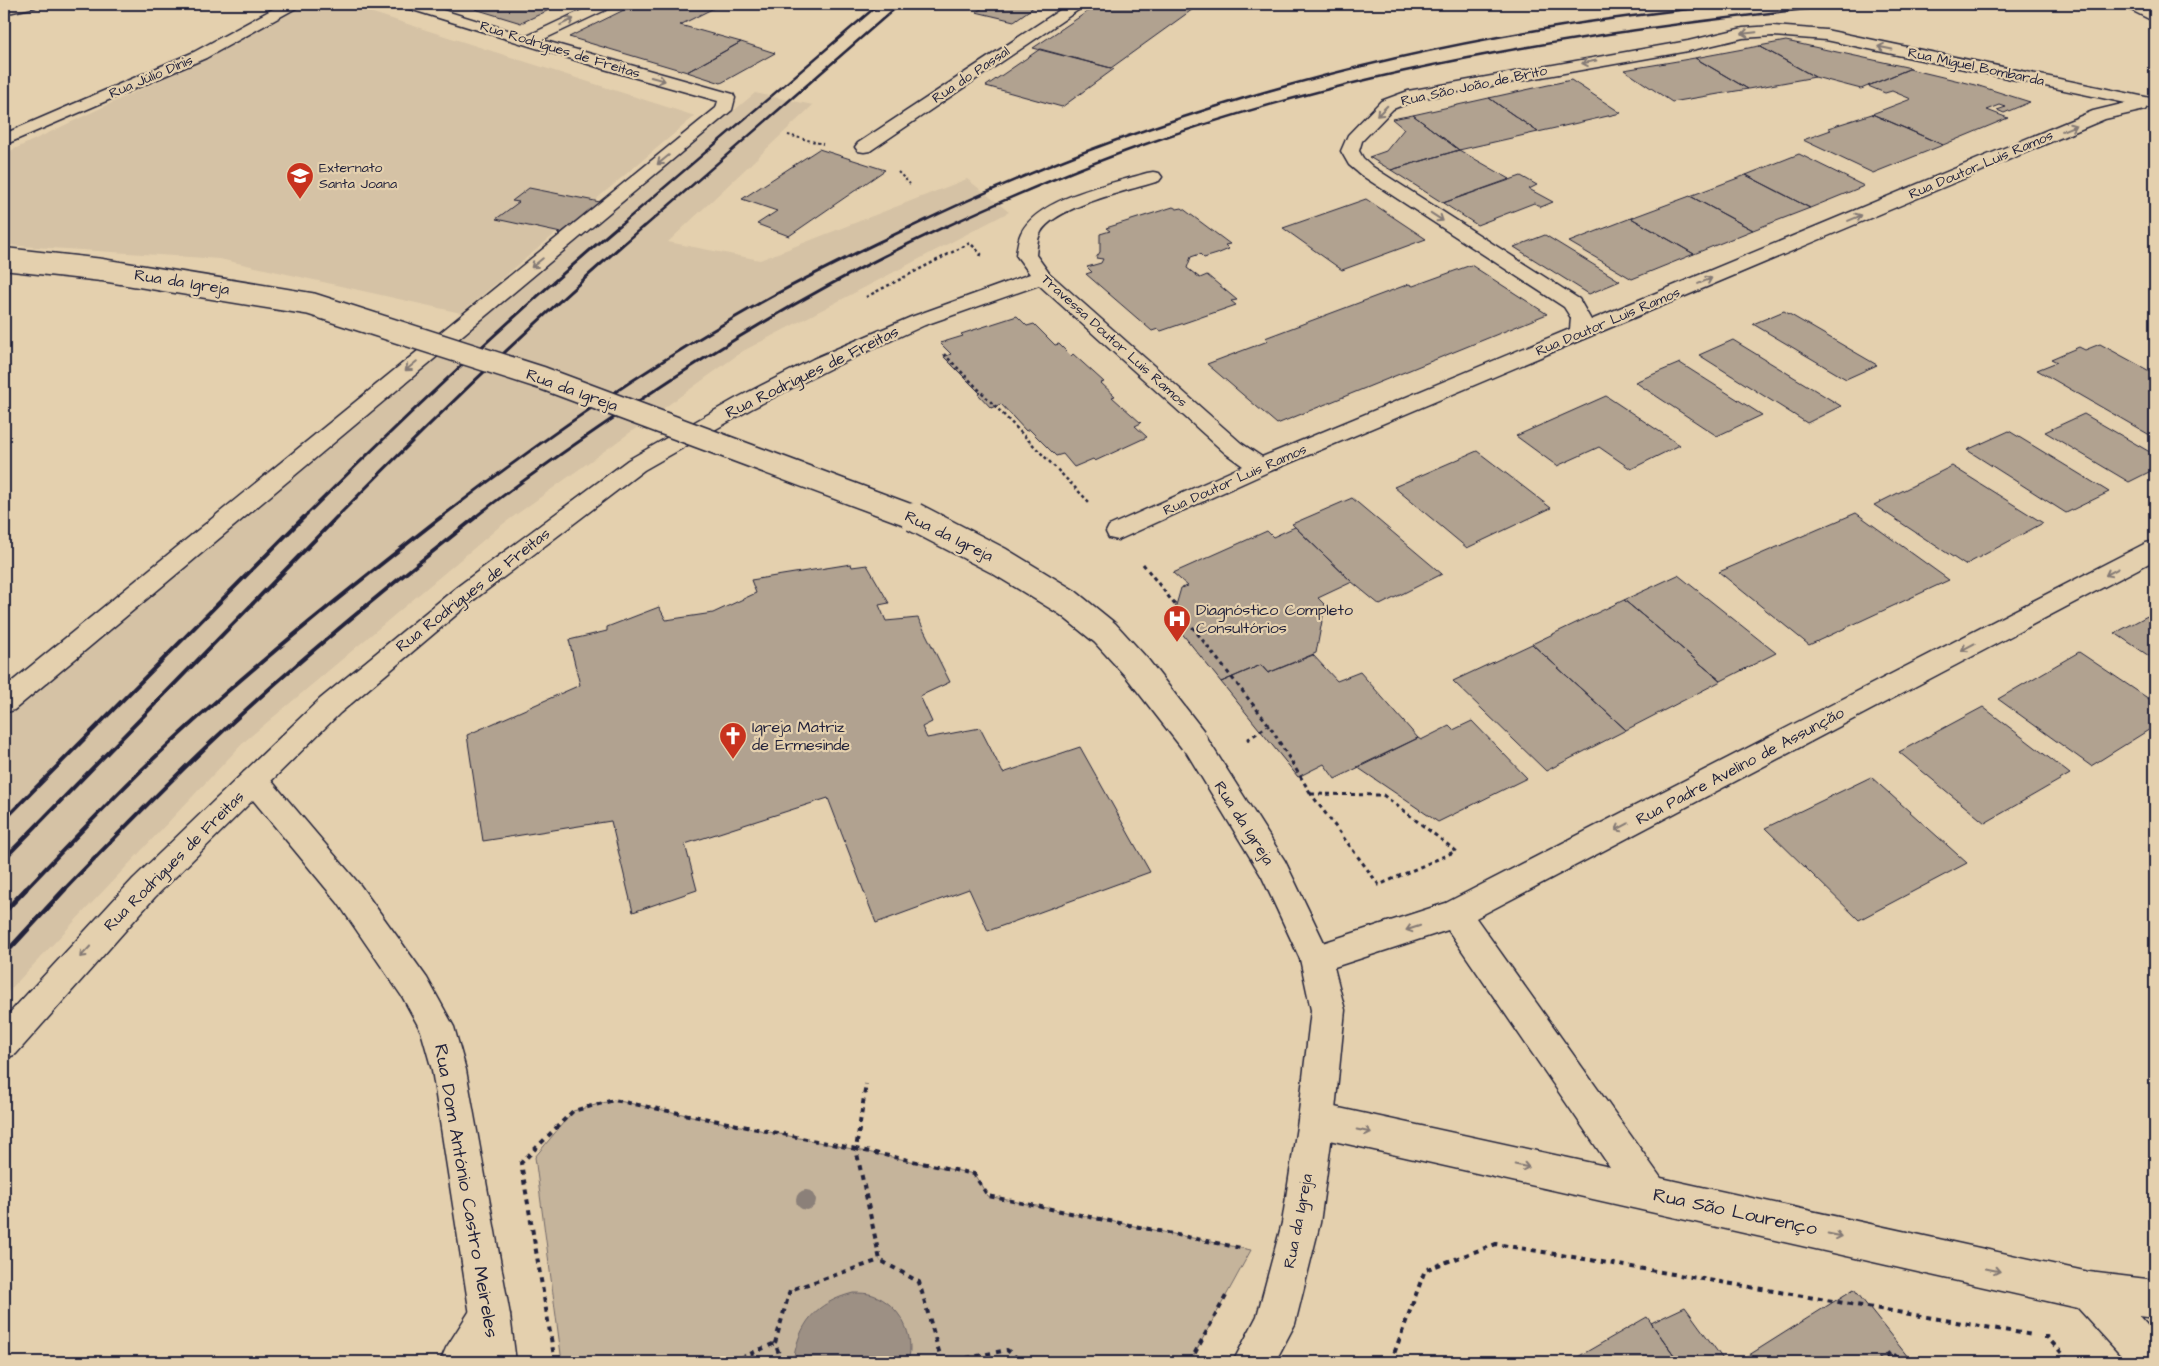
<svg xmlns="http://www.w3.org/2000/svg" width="2159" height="1366" font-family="'Architects Daughter',sans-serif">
  <rect width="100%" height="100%" fill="#e4d0ae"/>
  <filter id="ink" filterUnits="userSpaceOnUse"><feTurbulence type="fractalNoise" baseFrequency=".02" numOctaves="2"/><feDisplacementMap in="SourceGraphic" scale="10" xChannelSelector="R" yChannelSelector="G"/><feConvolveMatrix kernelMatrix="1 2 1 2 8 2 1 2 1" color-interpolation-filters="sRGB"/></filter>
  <g filter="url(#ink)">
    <path fill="#d5c2a5" d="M303 4H345L695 116 461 313 220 259 4 245V154L181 70Z
      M755 93 813 105 668 242 760 260 967 179 1009 212 743 351 499 527 245 741 4 996V719Z"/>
    <path fill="#c5b49b" stroke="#746b6b" d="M614 1100 974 1174 988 1196 1251 1250 1190 1362H562L535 1157 573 1111Z"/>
    <path fill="#9d9084" stroke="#6c6467" d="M853 1293C860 1293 867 1293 873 1295 899 1304 916 1335 908 1362H793C799 1323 815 1303 853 1293Z"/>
    <path fill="#b1a290" stroke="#22223b" d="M483 4H562L521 23 475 9 486 5Z
      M636 4H722L680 25 741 42 687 72 569 37Z
      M989 4H1038L1014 21 976 12Z
      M1099 4H1200L1111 68 1033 48Z
      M1786 41 1911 68 1861 89 1815 77 1759 46Z
      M741 42 775 53 721 83 687 72Z
      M1759 46 1815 77 1748 89 1695 58Z
      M1040 49 1111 68 1114 69 1062 107 986 86Z
      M1695 58 1748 89 1672 102 1624 70Z
      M1909 69 1976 85 2030 102 2004 113 1997 110 2006 107 2000 105 1987 110 2008 118 1943 145 1872 114 1911 99 1892 91 1885 93 1868 86Z
      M1571 80 1621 113 1538 132 1489 98Z
      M1489 98 1538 132 1459 150 1413 115Z
      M1872 114 1907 129 1943 145 1873 173 1803 140 1831 130 1828 128Z
      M1413 115 1459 150 1391 170 1369 157 1386 151 1404 129 1392 119Z
      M819 149 885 170 789 236 757 224 777 211 742 199Z
      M1459 150 1510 179 1443 203 1391 170Z
      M1799 154 1864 186 1810 208 1746 175Z
      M1746 175 1810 208 1753 230 1690 196Z
      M1521 176 1537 185 1529 189 1553 202 1541 207 1534 203 1477 225 1443 203Z
      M529 188 600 202 561 233 496 219 519 202 512 201Z
      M1690 196 1753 230 1694 254 1631 218Z
      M1366 199 1426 239 1342 270 1283 228Z
      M1173 207 1177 209 1182 208 1230 244 1225 245 1229 249 1217 254 1204 258 1200 254 1191 257 1187 268 1200 278 1207 275 1237 300 1231 301 1236 305 1161 331 1158 329 1152 331 1086 274 1092 272 1087 267 1101 263 1103 259 1096 258 1100 252V234L1110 231 1106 228Z
      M1631 218 1694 254 1632 279 1569 242Z
      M1545 235 1620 281 1589 294 1514 247Z
      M1471 265 1547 314 1277 424 1207 364 1268 341 1265 338 1409 284 1413 286Z
      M1784 311 1877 365 1846 379 1753 324Z
      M1017 316 1027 326 1034 324 1055 345 1059 344 1071 356 1073 354 1104 382 1101 383 1115 396 1112 397 1141 423 1135 426 1147 437 1095 461 1093 459 1074 467 1063 454 1056 456 1029 429 1026 431 1001 404 991 408 978 394 980 393 944 357 951 354 940 343 963 336 961 334Z
      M1733 340 1841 406 1807 423 1699 355Z
      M2100 344 2155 374V438L2037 370 2057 362 2051 359 2079 347 2085 350Z
      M1680 363 1762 415 1717 436 1635 382Z
      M1606 396 1680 445 1631 469 1599 447 1557 466 1516 436Z
      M2084 414 2155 455V469L2129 482 2045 432Z
      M2009 431 2109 492 2066 513 1967 450Z
      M1477 451 1551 508 1467 548 1394 487Z
      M1952 466 2043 523 1965 565 1874 505Z
      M1352 498 1442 574 1380 605 1352 582 1292 524Z
      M1856 513 1949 580 1809 645 1719 572Z
      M1295 527 1352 582 1318 598 1325 605 1316 653 1268 673 1261 665 1221 682 1168 616 1178 614 1175 609 1181 588 1188 586 1173 573 1267 531 1273 537Z
      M851 564 852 567 867 565 889 603 879 605 886 621 918 618 950 682 920 696 932 722 922 727 927 738 980 728 1003 773 1080 747 1150 872 988 931 969 889 876 923 828 798 685 844 697 890 633 912 611 821 483 841 467 735 580 685 569 640 607 631V627L659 607 666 620 713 613 756 593 751 580Z
      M1678 575 1776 653 1721 681 1624 600Z
      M1624 600 1721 681 1626 730 1532 644Z
      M2155 612V660L2115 633Z
      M1532 644 1626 730 1546 771 1453 681Z
      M2079 652 2155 703V726L2091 766 1998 699Z
      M1313 655 1337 681 1360 672 1418 738 1335 779 1324 764 1298 777 1221 682 1261 665 1268 673Z
      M1983 707 2070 774 1985 823 1899 752Z
      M1472 721 1527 778 1438 822 1357 767 1418 738 1421 740 1449 726 1453 730Z
      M1871 777 1967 863 1859 920 1765 828Z
      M1854 1289 1912 1362H1738Z
      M1685 1307 1725 1362H1679L1651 1323Z
      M1647 1317 1679 1362H1569Z"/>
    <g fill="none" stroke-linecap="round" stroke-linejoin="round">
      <defs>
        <path id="street" d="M11 4H38L35 7 4 14V6Z
          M282 4H301L298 7 206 58 4 145V134L194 52Z
          M401 4H423L527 36 595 4H614L612 7 542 40 733 94 735 98 732 110 14 710 4 713V688L716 108 718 101 604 69 403 7Z
          M1069 4H1087L870 151 864 152 858 151 855 147 858 143Z
          M2122 4H2141L2155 11V22L2125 7Z
          M1773 26 1826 30 2155 99V109L2147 107 2145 110 2105 119 1268 472 1118 540 1109 538 1106 532 1109 526 1243 466 1225 453 1039 285 925 325 829 369 751 409 644 470 475 599 340 713 264 788 254 792 244 788 239 780 244 772 320 699 457 587 628 460 735 399 813 359 911 317 1030 274 1016 255C1017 248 1018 239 1021 233 1039 197 1111 184 1147 173L1153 172 1159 173 1162 177 1159 181C1131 190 1056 206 1041 232 1037 239 1037 248 1036 255L1049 273 1241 443 1262 457 1570 329 1571 318 1564 307 1361 175 1349 165 1341 151 1348 135 1381 101 1408 91 1688 41 1743 28ZM1773 36 1826 40 2126 103 2093 111 1591 320 1579 299 1373 167 1363 158 1359 151 1362 141 1393 109 1418 99 1688 51 1743 38Z
          M2155 541V560L1476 918 1661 1178 2089 1272 2155 1280V1318L2139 1316 2155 1334V1362H2127L2078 1308 1316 1137 1303 1132 1298 1120 1303 1108 1316 1103 1610 1167 1448 930 1316 973 1304 969 1300 959 1304 949 1446 903 2146 543Z
          M490 1295 504 1301 510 1315 504 1329 483 1362H440L446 1348 476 1301Z"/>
        <path id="secondary" d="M1193 729 1203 732 1285 861 1332 959 1345 1010 1334 1120 1320 1223 1295 1324 1275 1362H1233L1257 1316 1282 1223 1298 1120 1311 1010 1300 959 1262 877 1179 740 1183 732Z
          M254 768 264 772 360 885 427 978 454 1027 466 1070 510 1315 516 1362H476L470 1315 432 1070 421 1031 403 998 338 903 253 800 155 897 16 1054 4 1059V1019L133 879 244 772Z"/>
      </defs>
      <use href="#street" stroke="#22223b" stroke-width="3"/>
      <use href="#secondary" stroke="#22223b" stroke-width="3"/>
      <path stroke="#22223b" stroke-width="2" stroke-dasharray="2.5 2.5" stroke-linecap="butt" d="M788 135 823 144
        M898 172 910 184"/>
      <path stroke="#22223b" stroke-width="2.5" stroke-dasharray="3 3" stroke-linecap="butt" d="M866 297 970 243 981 254 980 257
        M944 354 1090 503"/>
      <path stroke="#22223b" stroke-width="3" stroke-dasharray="4 4" stroke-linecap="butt" d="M1143 564 1269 725 1311 794
        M1247 740 1269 725
        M1311 794 1383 795 1456 851 1379 885Z"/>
      <path stroke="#22223b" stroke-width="4" stroke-dasharray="5 5" stroke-linecap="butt" d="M2044 1337H2047L2070 1362
        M555 1362 521 1163 573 1111 614 1100 856 1149 866 1084
        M732 1362 775 1343
        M782 1362 775 1343 790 1290 880 1260
        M942 1362 919 1282 880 1260 856 1149 974 1174 988 1196 1241 1248
        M947 1362 1007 1350 1022 1362
        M1190 1362 1226 1296
        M1391 1362 1425 1270 1496 1244 2033 1335
        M1878 1362 1891 1352 1902 1362"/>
      <use href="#street" fill="#e4d0ae" fill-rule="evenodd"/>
      <use href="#secondary" fill="#e4d0ae" fill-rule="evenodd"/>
      <path stroke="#22223b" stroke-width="2.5" d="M617 228 879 4
        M643 228 900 4
        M909 228C988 190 1068 156 1151 128 1284 82 1423 48 1562 26 1617 17 1673 11 1728 4
        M943 228C1008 198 1073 170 1140 146 1370 64 1613 28 1855 4"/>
      <path stroke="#22223b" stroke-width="3" d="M303 518C404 417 509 319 618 226
        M336 518C435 417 537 319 644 226
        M440 518C541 440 648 366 760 303 809 275 861 251 912 226
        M474 518C526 477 582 439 637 402 736 336 838 276 946 226"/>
      <path stroke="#22223b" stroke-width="4" d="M4 820 304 517
        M4 859 337 517
        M25 890C76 837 127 782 182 732 265 656 353 586 441 517
        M64 890C110 842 157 794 205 748 291 666 383 591 476 517"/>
      <path stroke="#22223b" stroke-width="5" d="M4 912 26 889
        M4 955 65 889"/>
      <defs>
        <path id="secondary-bridge-far1" d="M4 259 102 270 311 304 542 378 917 518"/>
        <path id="secondary-bridge" d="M914 517 999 561 1068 603 1105 633 1137 668 1193 740"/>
      </defs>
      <use href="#secondary-bridge-far1" stroke="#22223b" stroke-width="25" stroke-linecap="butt"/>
      <use href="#secondary-bridge" stroke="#22223b" stroke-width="31" stroke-linecap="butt"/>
      <use href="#secondary-bridge-far1" stroke="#e4d0ae" stroke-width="22"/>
      <use href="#secondary-bridge" stroke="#e4d0ae" stroke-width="28"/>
    </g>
    <circle fill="#8b8079" cx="806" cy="1200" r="10"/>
    <defs><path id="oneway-shaft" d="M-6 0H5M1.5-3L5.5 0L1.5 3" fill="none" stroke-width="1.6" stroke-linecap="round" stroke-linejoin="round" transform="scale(1.25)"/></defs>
    <g stroke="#837974">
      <use href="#oneway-shaft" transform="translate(567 22) rotate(-25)"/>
      <use href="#oneway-shaft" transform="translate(1749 33) rotate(174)"/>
      <use href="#oneway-shaft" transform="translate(1885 48) rotate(-168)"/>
      <use href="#oneway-shaft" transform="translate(1589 62) rotate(169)"/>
      <use href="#oneway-shaft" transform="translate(658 79) rotate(15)"/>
      <use href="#oneway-shaft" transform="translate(1382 111) rotate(135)"/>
      <use href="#oneway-shaft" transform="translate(2069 128) rotate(-23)"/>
      <use href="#oneway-shaft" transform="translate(663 160) rotate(141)"/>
      <use href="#oneway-shaft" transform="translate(1437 217) rotate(33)"/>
      <use href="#oneway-shaft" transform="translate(1855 218) rotate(-23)"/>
      <use href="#oneway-shaft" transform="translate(537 263) rotate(141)"/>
      <use href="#oneway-shaft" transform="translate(1705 281) rotate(-23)"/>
      <use href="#oneway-shaft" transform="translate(411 366) rotate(141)"/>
      <use href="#oneway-shaft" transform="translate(2112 572) rotate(152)"/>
      <use href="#oneway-shaft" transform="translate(1968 647) rotate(152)"/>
      <use href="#oneway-shaft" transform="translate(1622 827) rotate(152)"/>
      <use href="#oneway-shaft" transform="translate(1413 928) rotate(162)"/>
      <use href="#oneway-shaft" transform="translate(85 952) rotate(133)"/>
      <use href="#oneway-shaft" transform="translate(1364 1131) rotate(12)"/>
      <use href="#oneway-shaft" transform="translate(1522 1166) rotate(12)"/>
      <use href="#oneway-shaft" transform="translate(1835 1235) rotate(12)"/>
      <use href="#oneway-shaft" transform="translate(1993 1270) rotate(12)"/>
    </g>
  </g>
  <defs>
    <symbol id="school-pin" viewBox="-11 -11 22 30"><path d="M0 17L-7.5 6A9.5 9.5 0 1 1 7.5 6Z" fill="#c8321e" stroke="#e4d0ae"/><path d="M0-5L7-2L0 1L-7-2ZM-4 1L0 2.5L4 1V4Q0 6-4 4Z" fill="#fff"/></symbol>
    <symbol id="hospital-pin" viewBox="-11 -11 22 30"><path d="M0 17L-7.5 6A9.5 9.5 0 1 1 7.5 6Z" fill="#c8321e" stroke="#e4d0ae"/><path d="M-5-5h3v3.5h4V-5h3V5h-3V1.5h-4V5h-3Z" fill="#fff"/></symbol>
    <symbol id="church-pin" viewBox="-11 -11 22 30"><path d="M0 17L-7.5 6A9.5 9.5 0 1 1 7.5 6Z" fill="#c8321e" stroke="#e4d0ae"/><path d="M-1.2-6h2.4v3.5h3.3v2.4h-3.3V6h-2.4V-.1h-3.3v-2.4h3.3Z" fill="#fff"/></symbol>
  </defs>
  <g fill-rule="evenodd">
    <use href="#school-pin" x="284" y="160" width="32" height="43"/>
    <use href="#hospital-pin" x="1161" y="603" width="32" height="43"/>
    <use href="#church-pin" x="717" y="720" width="32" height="43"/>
  </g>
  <g text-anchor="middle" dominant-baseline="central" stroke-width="4.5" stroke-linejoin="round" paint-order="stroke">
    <g font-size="14" fill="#22223b" stroke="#e4d0ae">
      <text transform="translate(560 50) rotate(17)">Rua Rodrigues de Freitas</text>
      <text transform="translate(1976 67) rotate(12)">Rua Miguel Bombarda</text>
      <text transform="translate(971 75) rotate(-34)">Rua do Passal</text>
      <text transform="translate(151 77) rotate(-23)">Rua Júlio Dinis</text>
      <text transform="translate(1474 86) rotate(-12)">Rua São João de Brito</text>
      <text transform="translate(1981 165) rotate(-23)">Rua Doutor Luis Ramos</text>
      <text transform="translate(1608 322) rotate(-23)">Rua Doutor Luis Ramos</text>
      <text transform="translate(1114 341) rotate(42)">Travessa Doutor Luis Ramos</text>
      <text transform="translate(1235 480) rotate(-24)">Rua Doutor Luis Ramos</text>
    </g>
    <g font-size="14" fill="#22223b" stroke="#e4d0ae" text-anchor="start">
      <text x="319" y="168">Externato<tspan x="319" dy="16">Santa Joana</tspan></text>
    </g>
    <g font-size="16" fill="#22223b" stroke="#e4d0ae">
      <text transform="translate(182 282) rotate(9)">Rua da Igreja</text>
      <text transform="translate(812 372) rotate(-26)">Rua Rodrigues de Freitas</text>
      <text transform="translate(572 390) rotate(20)">Rua da Igreja</text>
      <text transform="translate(949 536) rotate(26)">Rua da Igreja</text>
      <text transform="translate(473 590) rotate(-38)">Rua Rodrigues de Freitas</text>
      <text transform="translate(1740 766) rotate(-28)">Rua Padre Avelino de Assunção</text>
      <text transform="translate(1244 823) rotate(57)">Rua da Igreja</text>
      <text transform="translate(174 861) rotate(-45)">Rua Rodrigues de Freitas</text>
      <text transform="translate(1298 1221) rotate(-79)">Rua da Igreja</text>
    </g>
    <g font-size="16" fill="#22223b" stroke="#e4d0ae" text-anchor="start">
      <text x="1196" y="610">Diagnóstico Completo<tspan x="1196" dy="18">Consultórios</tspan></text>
      <text x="752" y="727">Igreja Matriz<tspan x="752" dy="18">de Ermesinde</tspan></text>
    </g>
    <g font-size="19" fill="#22223b" stroke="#e4d0ae">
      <text transform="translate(466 1191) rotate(80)">Rua Dom António Castro Meireles</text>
      <text transform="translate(1735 1212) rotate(12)">Rua São Lourenço</text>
    </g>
  </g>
  <rect width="2159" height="1366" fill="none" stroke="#e4d0ae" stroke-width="20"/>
  <rect x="10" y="10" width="2139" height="1346" fill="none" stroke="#22223b" stroke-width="2" filter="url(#ink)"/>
</svg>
